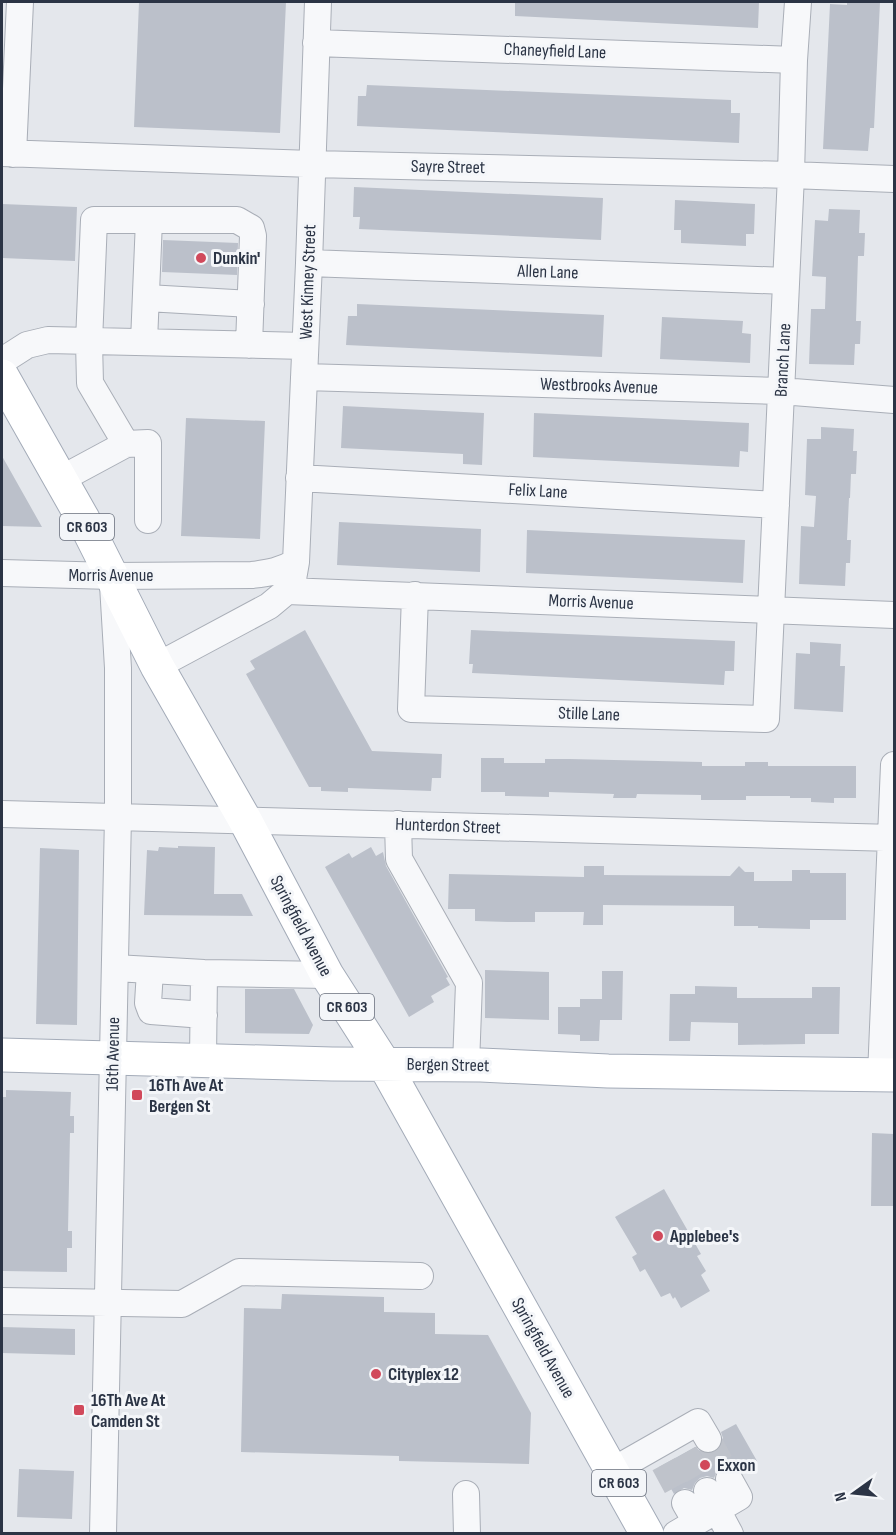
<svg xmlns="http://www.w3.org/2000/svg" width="896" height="1535" font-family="'Sofia Sans Condensed',sans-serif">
  <rect width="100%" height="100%" fill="#e4e7ec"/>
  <path fill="#bbc0ca" d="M139 2H286L280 133 134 127Z
    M515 2H759L758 28 515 16Z
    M847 2H880L874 128H870L868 151 823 149 830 4 847 5Z
    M367 85 731 100V113H740L739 143 357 126 358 96H366Z
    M354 187 603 198 601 240 359 229 360 217H353Z
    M675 200 755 204 754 234H746V246L681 243V230H674Z
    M2 204 77 207 75 261 2 258Z
    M829 209 860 210 859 233H865L864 256H858L856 321H861L860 344H855L854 365 809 364 811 309H825L826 277 812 276 815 220 828 221Z
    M163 240 238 243 237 275 162 272Z
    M357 304 604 315 602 357 346 345 348 316H357Z
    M662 317 743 321 742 333 751 334 750 363 660 359Z
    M343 406 484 413 482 465 463 464V454L341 448Z
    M534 413 749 423 748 452 740 451 739 467 533 457Z
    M186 418 265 421 260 539 181 536Z
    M821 427 854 429 853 451H857L856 474H851L850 498H849L847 540H851L850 563H846L845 586 799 584 801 526 814 527 816 496 805 495 807 439H821Z
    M2 456 42 527 2 526Z
    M339 522 481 529 480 572 337 565Z
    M527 530 745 540 743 583 526 573Z
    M305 630 372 751 442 754 441 778H432L431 791 348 788V792L321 791V787H309L246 674 255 669 250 661Z
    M471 630 735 641 734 671H725L724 685 472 673 473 664H469Z
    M810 642 841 644 840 666H845L843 712 794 709 796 653 810 654Z
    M481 758H504V763H545V759H570L702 762V766H745V762H768V766H856V798H834V803L811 802V798H790V796H746V800H701V795L637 794 636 798H613L614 794 549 792V797L505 796V792H481Z
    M178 846 215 847 214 894H242L253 916 144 915 147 850 158 851 159 847 178 848Z
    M371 847 376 856 383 852 386 866 448 977 446 978 450 985 431 996 434 1002 409 1017 325 867 349 853 352 858Z
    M40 848 79 850 77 1025 36 1024Z
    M584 866H604V875L730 876 739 866 745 872H754V881H792V870H810V873H846V920H810V929L758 928V926H734V906L603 905V925H583L584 912H535V922H507L475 921V909H448L449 874 584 877Z
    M485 970 549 972V1020L485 1018Z
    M602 971H623L622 1020H600L599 1041H580V1035L558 1034V1007H580V999H602Z
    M695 986 737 987V998H812V987H840L839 1034H805V1044L738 1045V1023L691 1022 690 1041H669L670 994H695Z
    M245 989H294L313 1025 309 1034 245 1033Z
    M6 1090 71 1092 70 1116H74V1133H70L68 1231H72V1248H67V1272L3 1271 2 1097H6Z
    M872 1133 894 1134V1206H871Z
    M664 1189 701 1254 697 1256 706 1271 701 1275 710 1291 681 1308 675 1297 673 1299 670 1293 661 1297 645 1269 640 1272 632 1257 637 1254 615 1217Z
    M282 1294 384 1297V1312L435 1313V1334L488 1335 531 1413 529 1464 399 1461V1456L241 1452 244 1308 281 1309Z
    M2 1327 75 1329V1355L2 1353Z
    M736 1424 757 1461 740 1470 730 1464 722 1466 717 1471 714 1478 707 1476 700 1478 695 1483 692 1490 684 1488 674 1494 659 1467 695 1447 701 1452 708 1454 715 1452 721 1446 723 1438 721 1432Z
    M19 1469 74 1471 72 1519 17 1517Z"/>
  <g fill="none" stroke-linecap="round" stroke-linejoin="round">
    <path stroke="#bfc3cb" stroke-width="26" stroke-dasharray="26 13" stroke-linecap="butt" d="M708 1439 729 1479
      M685 1453 707 1491
      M664 1464 685 1503"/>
    <defs>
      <path id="minor" d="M316 43 794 60
        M2 153 312 164 791 175 894 179
        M13 154 20 2
        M309 263 786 281
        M147 298 251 304
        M144 342 149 220
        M2 361 27 345 48 340 305 346
        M304 377 781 391 894 400
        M126 444 90 383 89 342 94 220H237L251 228 253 236 249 345
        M299 478 776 505
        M61 479 126 444 148 443V520
        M2 573 112 576 252 575C269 573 281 571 296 562
        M287 591 894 615
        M415 595 411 709 766 719 791 175 794 60 798 2
        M157 666 269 606 287 591 293 579 296 562 309 263 318 2
        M2 814 894 838
        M398 824 399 859 469 983 466 1065
        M115 968 204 973 327 975
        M150 971 148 1003 151 1011 204 1015
        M203 1060 204 973
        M881 1075 894 765
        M2 1301 182 1304 239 1272 420 1276
        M612 1471 698 1422 708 1439
        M707 1491 730 1534
        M466 1494 467 1534
        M685 1503 696 1522
        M103 1534 118 816V668L113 585
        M676 1534 739 1497 729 1479"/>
      <path id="major" d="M2 376 83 519 157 666 245 820 327 975 384 1064 647 1534
        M2 1055 332 1064 481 1065 608 1071 894 1075"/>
    </defs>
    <use href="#minor" stroke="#a9aeb7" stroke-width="28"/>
    <use href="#major" stroke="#a3abb8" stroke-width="35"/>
    <use href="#minor" stroke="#f7f8fa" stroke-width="26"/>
    <use href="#major" stroke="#fff" stroke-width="33"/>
  </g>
  <g fill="#d1495b" stroke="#f4f6f9" stroke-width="2">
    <circle cx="201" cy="258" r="6"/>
    <rect x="131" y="1089" width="12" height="12" rx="3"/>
    <circle cx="658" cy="1236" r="6"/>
    <circle cx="376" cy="1374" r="6"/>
    <rect x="73" y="1404" width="12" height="12" rx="3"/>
    <circle cx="705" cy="1465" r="6"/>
  </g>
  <g text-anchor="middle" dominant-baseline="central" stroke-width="6" stroke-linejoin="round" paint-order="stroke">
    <g fill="#f4f6f9" stroke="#676e7b" stroke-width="1.5">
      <rect x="60" y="514" width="54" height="26" rx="4.5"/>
      <rect x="320" y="994" width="54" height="26" rx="4.5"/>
      <rect x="592" y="1470" width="54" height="26" rx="4.5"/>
    </g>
    <g font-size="16" font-weight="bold" fill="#2b3445">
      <text x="87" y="527">CR 603</text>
      <text x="347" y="1007">CR 603</text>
      <text x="619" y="1483">CR 603</text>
    </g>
    <g font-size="18" fill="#2b3445" stroke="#f4f6f9">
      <text transform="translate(555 51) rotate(2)">Chaneyfield Lane</text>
      <text transform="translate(448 167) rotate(1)">Sayre Street</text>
      <text transform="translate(548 272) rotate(2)">Allen Lane</text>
      <text transform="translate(308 282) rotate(-88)">West Kinney Street</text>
      <text transform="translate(783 360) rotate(-87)">Branch Lane</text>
      <text transform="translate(599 386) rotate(2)">Westbrooks Avenue</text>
      <text transform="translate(538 491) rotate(3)">Felix Lane</text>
      <text x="111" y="575">Morris Avenue</text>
      <text transform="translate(591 602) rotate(2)">Morris Avenue</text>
      <text transform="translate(589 714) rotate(2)">Stille Lane</text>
      <text transform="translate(448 826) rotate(2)">Hunterdon Street</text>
      <text transform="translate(301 926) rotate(62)">Springfield Avenue</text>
      <text transform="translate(113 1054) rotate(-89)">16th Avenue</text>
      <text transform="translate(448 1065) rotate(1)">Bergen Street</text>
      <text transform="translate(543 1348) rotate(61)">Springfield Avenue</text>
    </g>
    <g font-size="18" font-weight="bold" fill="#2b3445" stroke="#f4f6f9" text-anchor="start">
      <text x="213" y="258">Dunkin'</text>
      <text x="149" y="1085">16Th Ave At<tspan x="149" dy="21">Bergen St</tspan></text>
      <text x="670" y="1236">Applebee's</text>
      <text x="388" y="1374">Cityplex 12</text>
      <text x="91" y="1400">16Th Ave At<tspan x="91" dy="21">Camden St</tspan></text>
      <text x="717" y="1465">Exxon</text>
    </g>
  </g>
  <rect width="896" height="1535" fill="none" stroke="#2b3445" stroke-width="6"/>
  <g transform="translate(854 1493) rotate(255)" stroke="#f4f6f9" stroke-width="4.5" paint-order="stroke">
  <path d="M0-4.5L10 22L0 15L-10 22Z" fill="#2b3445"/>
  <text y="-9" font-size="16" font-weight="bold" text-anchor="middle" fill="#2b3445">N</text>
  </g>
</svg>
